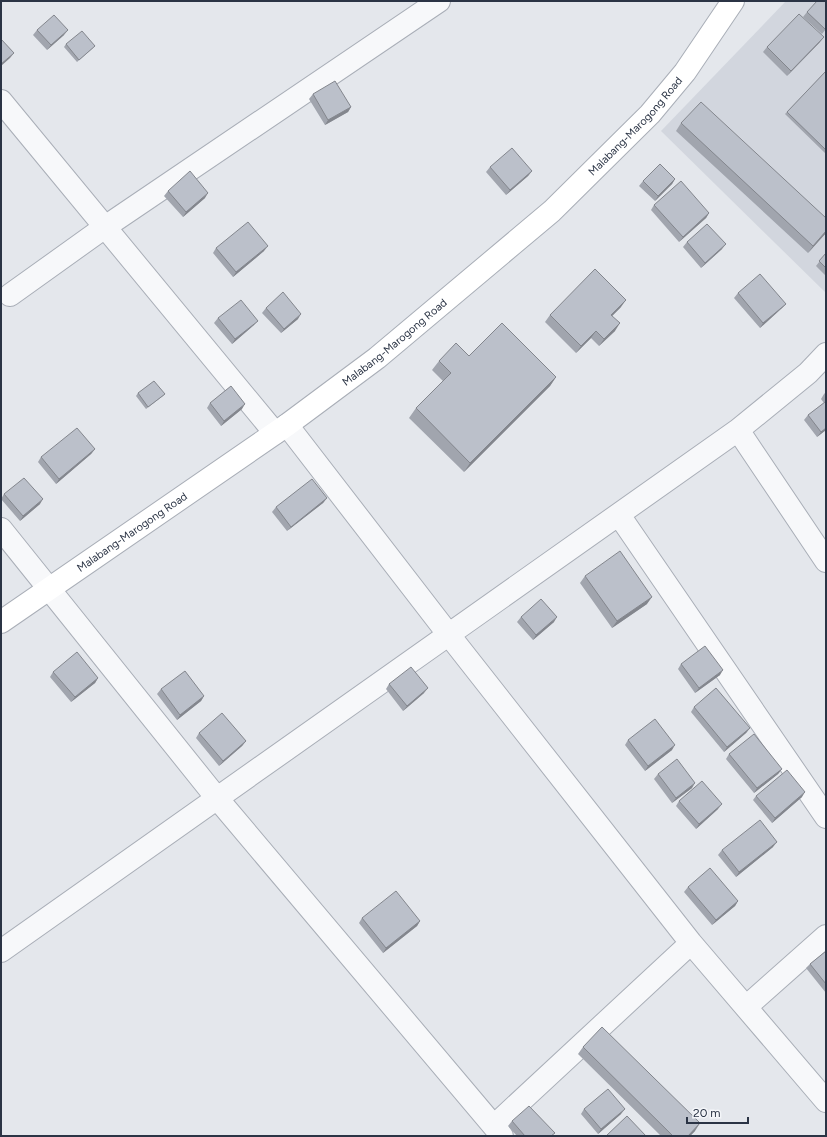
<svg xmlns="http://www.w3.org/2000/svg" width="827" height="1137" font-family="Figtree,sans-serif">
  <rect width="100%" height="100%" fill="#e4e7ec"/>
  <path fill="#d2d6de" d="M786 1H826V293L661 131Z"/>
  <g fill="none" stroke-linecap="round" stroke-linejoin="round">
    <defs>
      <path id="street" d="M1 101 275 433
        M10 295 105 227 439 1
        M287 425 449 635 691 943 826 1101
        M738 430 826 561
        M619 515 826 817
        M1 529 216 797 502 1136
        M1 951 738 430 808 373 826 354
        M746 1007 826 936
        M494 1126 691 943"/>
      <g id="secondary">
        <path id="s1" d="M1 622 287 425 377 358 552 211 650 114 685 72 733 1"/>
      </g>
    </defs>
    <use href="#street" stroke="#a9aeb7" stroke-width="24"/>
    <use href="#secondary" stroke="#a9aeb7" stroke-width="24"/>
    <use href="#street" stroke="#f7f8fa" stroke-width="22"/>
    <use href="#secondary" stroke="#fff" stroke-width="22"/>
  </g>
  <path fill="#a1a5ae" d="M826 1V29L822 34 803 17 807 12Z
    M37 30 64 35 47 50 33 35Z
    M820 42 787 76 763 52 767 47Z
    M66 44 93 48 77 62 64 47Z
    M826 71V154L785 114Z
    M313 94 351 107 348 112 325 125 309 99Z
    M681 123 826 233 808 253 676 131Z
    M490 167 532 171 528 176 506 195 486 172Z
    M675 179 672 184 655 201 639 186 643 181Z
    M168 191 205 198 183 217 164 196Z
    M654 205 709 213 706 218 679 242 651 210Z
    M687 242 722 249 701 268 683 247Z
    M216 248 264 251 233 277 213 253Z
    M826 253V276L816 266Z
    M738 293 786 304 782 308 760 328 734 298Z
    M621 307 612 316 615 331 599 346 591 338 576 353 545 322 550 315Z
    M266 308 298 319 281 333 262 313Z
    M218 318 254 325 232 344 214 323Z
    M469 356 556 377 550 386 464 472 409 418 416 408 443 381 432 370 439 361Z
    M826 392V430L817 437 804 420 808 415 824 403 821 399 824 394Z
    M138 393 165 394 163 396 146 409 136 396Z
    M210 403 242 409 221 426 207 408Z
    M95 449 91 454 56 484 38 462 41 457Z
    M4 494 40 504 20 521 1 499Z
    M327 498 323 503 287 531 272 512 276 507Z
    M585 576 647 604 612 628 580 583Z
    M521 617 554 622 533 640 517 622Z
    M681 664 720 675 695 693 678 669Z
    M53 672 98 678 95 683 71 702 50 677Z
    M389 684 424 693 403 711 386 689Z
    M161 689 204 696 201 701 177 720 157 694Z
    M694 707 750 728 746 733 724 752 691 712Z
    M199 733 246 741 242 746 219 766 196 738Z
    M628 740 672 750 645 771 625 745Z
    M729 754 782 769 778 774 754 793 726 759Z
    M658 774 692 788 672 803 654 779Z
    M756 796 802 797 772 823 753 800Z
    M679 801 718 809 696 829 676 806Z
    M773 847 736 877 718 855 722 850Z
    M688 887 738 901 735 906 712 925 684 892Z
    M362 918 420 921 417 926 383 953 359 923Z
    M826 951V993L806 968 810 964Z
    M583 1047 695 1131 690 1136H661L578 1054Z
    M584 1109 621 1114 598 1134 581 1114Z
    M512 1121 552 1136H517L508 1126Z"/>
  <path fill="#83868d" d="M68 30 64 35 47 50 51 45Z
    M824 37 820 42 787 76 791 71Z
    M14 53 10 58 1 66V64Z
    M351 107 348 112 325 125 328 120Z
    M532 171 528 176 506 195 510 190Z
    M675 179 672 184 655 201 658 196Z
    M208 193 205 198 183 217 186 212Z
    M709 213 706 218 679 242 683 237Z
    M826 231V233L808 253 813 246Z
    M726 244 722 249 701 268 705 263Z
    M268 246 264 251 233 277 236 272Z
    M626 300 621 307 606 322 611 315Z
    M786 304 782 308 760 328 763 323Z
    M301 314 298 319 281 333 284 329Z
    M258 321 254 325 232 344 235 339Z
    M620 323 615 331 599 346 604 339Z
    M596 331 591 338 576 353 581 346Z
    M556 377 550 386 464 472 470 463Z
    M245 404 242 409 221 426 224 421Z
    M826 428V430L817 437 821 432Z
    M95 449 91 454 56 484 59 479Z
    M327 498 323 503 287 531 291 527Z
    M43 499 40 504 20 521 23 516Z
    M652 597 647 604 612 628 617 621Z
    M557 617 554 622 533 640 536 635Z
    M723 670 720 675 695 693 699 688Z
    M98 678 95 683 71 702 75 697Z
    M428 688 424 693 403 711 407 706Z
    M204 696 201 701 177 720 180 715Z
    M750 728 746 733 724 752 727 747Z
    M246 741 242 746 219 766 223 761Z
    M675 745 672 750 645 771 648 766Z
    M782 769 778 774 754 793 757 788Z
    M695 783 692 788 672 803 676 798Z
    M805 792 802 797 772 823 775 818Z
    M722 804 718 809 696 829 699 824Z
    M777 842 773 847 736 877 739 872Z
    M738 901 735 906 712 925 716 920Z
    M420 921 417 926 383 953 386 948Z
    M625 1109 621 1114 598 1134 601 1129Z
    M700 1123 695 1131 690 1136H688Z"/>
  <path fill="#bbc0ca" stroke="#83868d" d="M817 1H826V28L825 29 807 12Z
    M799 14 824 37 791 71 767 47Z
    M54 15 68 30 51 45 37 30Z
    M82 31 95 46 79 60 66 44Z
    M1 39 14 53 1 64Z
    M826 71V150L787 112Z
    M335 81 351 107 328 120 313 94Z
    M701 102 826 218V231L813 246 681 123Z
    M512 148 532 171 510 190 490 167Z
    M660 164 675 179 658 196 643 181Z
    M190 171 208 193 186 212 168 191Z
    M681 181 709 213 683 237 654 205Z
    M248 222 268 246 236 272 216 248Z
    M707 224 726 244 705 263 687 242Z
    M826 253V268L819 261Z
    M595 269 626 300 611 315 620 323 604 339 596 331 581 346 550 315Z
    M760 274 786 304 763 323 738 293Z
    M283 292 301 314 284 329 266 308Z
    M241 300 258 321 235 339 218 318Z
    M502 323 556 377 470 463 416 408 451 373 439 361 456 343 469 356Z
    M154 381 165 394 148 407 138 393Z
    M231 386 245 404 224 421 210 403Z
    M825 402 826 403V428L821 432 808 415Z
    M77 428 95 449 59 479 41 457Z
    M24 478 43 499 23 516 4 494Z
    M312 479 327 498 291 527 276 507Z
    M620 551 652 597 617 621 585 576Z
    M541 599 557 617 536 635 521 617Z
    M705 646 723 670 699 688 681 664Z
    M77 652 98 678 75 697 53 672Z
    M411 667 428 688 407 706 389 684Z
    M185 671 204 696 180 715 161 689Z
    M716 688 750 728 727 747 694 707Z
    M222 713 246 741 223 761 199 733Z
    M655 719 675 745 648 766 628 740Z
    M754 734 782 769 757 788 729 754Z
    M677 759 695 783 676 798 658 774Z
    M787 770 805 792 775 818 756 796Z
    M702 781 722 804 699 824 679 801Z
    M760 820 777 842 739 872 722 850Z
    M710 868 738 901 716 920 688 887Z
    M396 891 420 921 386 948 362 918Z
    M826 951V984L810 964Z
    M602 1027 700 1123 688 1136H673L583 1047Z
    M608 1089 625 1109 601 1129 584 1109Z
    M529 1106 555 1133 551 1136H525L512 1121Z
    M627 1116 646 1136H606Z"/>
  <g text-anchor="middle" dominant-baseline="central" stroke-width="3.5" stroke-linejoin="round" paint-order="stroke">
    <g font-size="11" fill="#2b3445" stroke="#f4f6f9">
      <text stroke="none"><textPath href="#s1" startOffset="807">Malabang-Marogong Road</textPath></text>
      <text stroke="none"><textPath href="#s1" startOffset="483">Malabang-Marogong Road</textPath></text>
      <text stroke="none"><textPath href="#s1" startOffset="159">Malabang-Marogong Road</textPath></text>
    </g>
  </g>
  <rect width="827" height="1137" fill="none" stroke="#2b3445" stroke-width="4"/>
  <path d="M687 1117v6h61v-6" fill="none" stroke="#2b3445" stroke-width="2"/>
  <text x="693" y="1117" font-size="12" fill="#2b3445" stroke="#f4f6f9" stroke-width="3" paint-order="stroke">20 m</text>
</svg>
